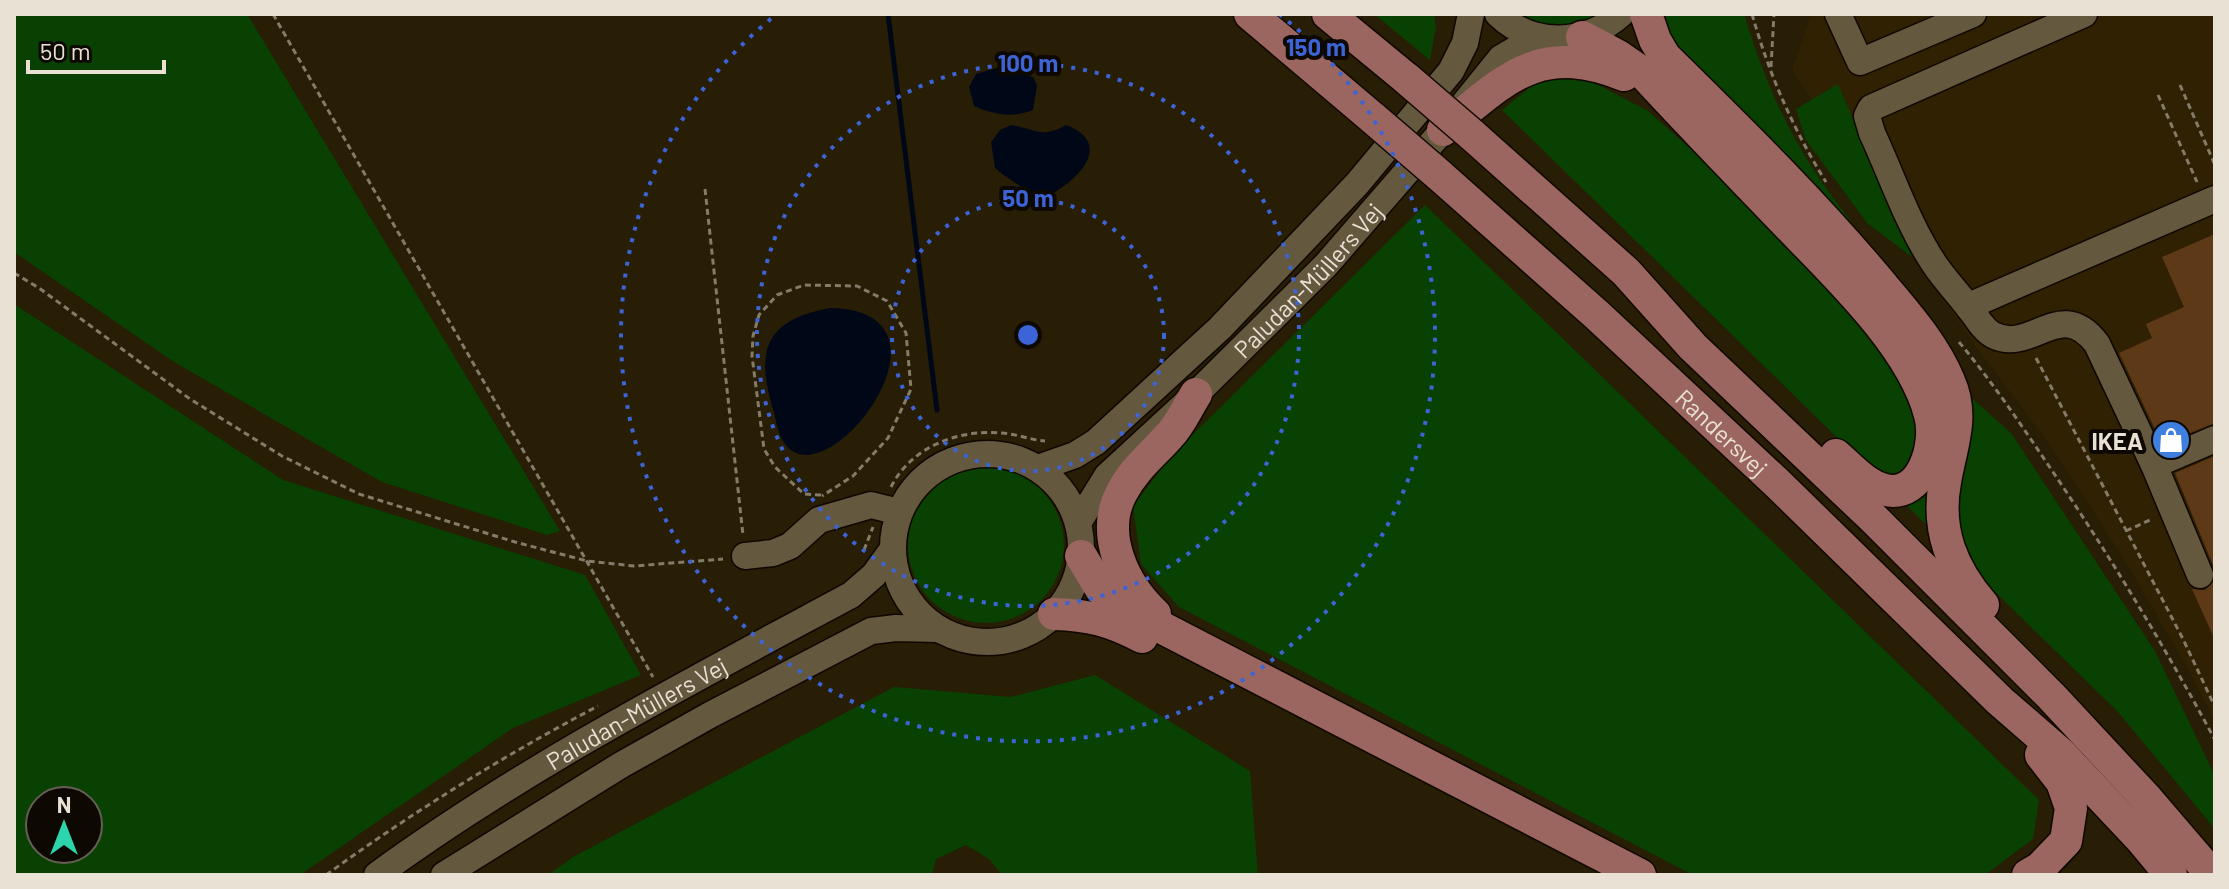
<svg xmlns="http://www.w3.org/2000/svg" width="2229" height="889" font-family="Barlow,sans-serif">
  <rect width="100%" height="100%" fill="#281d05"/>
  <path fill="#2f2101" d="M1811 14H2215V722L2189 671 2125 561 2053 449 1970 339 1792 70Z"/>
  <path fill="#094102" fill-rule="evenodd" d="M14 14H247L560 531 547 535 382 482 174 362 14 252Z
    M1374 14H1434L1436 27 1430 60Z
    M1520 14H1604C1575 27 1549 34 1520 14Z
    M1657 14H1744C1770 98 1798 156 1854 225 1800 177 1753 133 1706 77 1688 57 1670 38 1657 14Z
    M1548 73 1583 77 1648 111 2011 433 2155 651 2215 776V829L2118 712 1502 110Z
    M1838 84 1912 257 1867 223 1806 140 1796 109Z
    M1425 205 2039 800 2033 839 1985 875H1693L1179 607 1141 564 1133 506 1172 455Z
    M14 304 283 480 585 575 641 675 513 728 300 875H14ZM40 801H88V849H40Z
    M908 545a78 78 0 1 1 156 0a78 78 0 1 1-156 0Z
    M1095 675 1250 771 1258 875H1002L989 859 966 845 936 859 932 875H548L573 857 894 687 1011 697Z"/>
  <path fill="#000818" d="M1000 67 1021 71 1034 78 1037 86 1033 110C1013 118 994 115 974 106L969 87 976 74Z
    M1011 125C1036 129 1042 139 1066 125 1119 145 1071 187 1041 199 1026 189 1009 180 995 168L991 142 1000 130Z
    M830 308C971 310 828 502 785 444 778 435 776 420 773 409 755 349 766 320 830 308Z"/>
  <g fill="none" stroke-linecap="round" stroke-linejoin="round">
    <path stroke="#000818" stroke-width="5" d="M888 14 937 410"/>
  </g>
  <path fill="#5d3918" d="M2215 234V423L2162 444 2119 353 2152 338 2146 324 2184 307 2162 257Z
    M2215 456V570L2175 473Z
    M2215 579V640L2192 589 2205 590Z"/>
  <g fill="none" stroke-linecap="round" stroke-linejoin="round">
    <defs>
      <g id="minor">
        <path d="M1498 14C1533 48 1586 45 1621 14"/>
        <path d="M1838 14 1860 62 1973 14"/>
        <path d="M2084 14 1871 108 1867 116 1872 133C1892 176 1908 225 1935 265 1945 280 1958 293 1969 308 1976 316 1983 330 1993 335 2032 355 2060 295 2097 344L2154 465 2200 575"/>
        <path d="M1970 309 1978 302 2215 199"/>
        <circle cx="987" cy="548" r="94"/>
        <path d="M2154 465 2215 439"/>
        <path d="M1038 468 1075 455 1096 442 1220 328 1357 184 1451 71 1465 43 1471 14"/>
        <path id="s1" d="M1078 523 1107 476 1196 394 1326 265 1443 130 1501 58 1537 37"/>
        <path d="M745 556 773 553 790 546 819 520 871 505 899 512"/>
        <path id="s2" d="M377 875C525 767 689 682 851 595L874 575 892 550"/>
        <path d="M444 875 621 765 710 715 871 631 896 628 937 629"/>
      </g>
      <g id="major">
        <path d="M1250 14 1374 119"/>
        <path d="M1328 14 1407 79"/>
        <path d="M1646 14 1655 40 1665 57C1740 131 1816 205 1883 286 1908 316 1934 345 1949 381 1965 417 1951 446 1945 482 1936 530 1952 569 1983 605"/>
        <path d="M1582 37 1618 56 1644 74C1689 123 1736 171 1782 219 1832 271 1912 345 1930 415 1938 443 1923 499 1885 490 1865 485 1851 468 1836 455"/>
        <path d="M1443 130C1506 79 1538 41 1624 75"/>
        <path d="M1471 134 1626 272 1693 347 1873 518 2051 696 2146 798 2212 875"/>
        <path id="s3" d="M1438 174 1597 315 1777 483 2000 701 2060 753 2141 839 2171 875"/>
        <path d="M1081 556 1101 589 1124 608 1640 875"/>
        <path d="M1054 614C1090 615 1111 621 1142 637"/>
        <path d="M1155 614C1124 585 1099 534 1122 492 1134 469 1152 455 1169 436 1180 425 1187 408 1196 394"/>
        <path d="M2028 875 2040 868 2066 841 2071 808 2062 782 2041 755"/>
      </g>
    </defs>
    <use href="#minor" stroke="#100700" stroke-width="29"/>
    <use href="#major" stroke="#100700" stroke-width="35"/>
    <path stroke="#847b68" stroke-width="3" stroke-dasharray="6 4" stroke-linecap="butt" d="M273 14 653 677
      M1752 14C1769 74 1793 129 1826 182
      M1771 67 1774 14
      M2180 85 2215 165
      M2158 95 2197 182
      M705 189 743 535
      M14 273 39 288 190 399 282 456 359 494 515 542 587 561 634 566 723 559
      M1959 342C1994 384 2024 429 2055 475 2113 561 2166 649 2215 740
      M2036 358 2183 639 2215 707
      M891 487C911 447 958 429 1002 433 1017 434 1031 440 1045 441
      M821 495 804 494 775 467 764 449 752 356 753 336 759 315 777 295 804 285 857 286 887 301 906 333 911 389 888 438 853 476 822 496
      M2126 531 2152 519
      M864 550 873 527
      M326 875C413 812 503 756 598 706"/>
    <use href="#minor" stroke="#64583e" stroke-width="26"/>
    <use href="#major" stroke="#9b6660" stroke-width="32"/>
    <defs>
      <path id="major-bridge" d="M1407 79 1471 134
        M1374 119 1438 174"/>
    </defs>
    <use href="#major-bridge" stroke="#100700" stroke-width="35" stroke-linecap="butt"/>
    <use href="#major-bridge" stroke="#9b6660" stroke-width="32"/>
  </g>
  <g fill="none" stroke="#3c64d7" stroke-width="4" stroke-dasharray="4 8">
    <circle cx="1028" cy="335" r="136"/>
    <circle cx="1028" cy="335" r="271"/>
    <path d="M1279 14A407 407 0 1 1 777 14"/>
  </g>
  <defs>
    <symbol id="shop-disc" viewBox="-11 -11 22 22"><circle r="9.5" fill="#3f7fe0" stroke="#0d0802"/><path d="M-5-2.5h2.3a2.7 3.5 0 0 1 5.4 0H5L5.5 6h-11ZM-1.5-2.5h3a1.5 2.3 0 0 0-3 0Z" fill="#fff"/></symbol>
  </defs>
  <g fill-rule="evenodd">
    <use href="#shop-disc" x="2149" y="418" width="44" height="44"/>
  </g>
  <g text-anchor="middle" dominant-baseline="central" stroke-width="8" stroke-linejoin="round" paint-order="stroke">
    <g font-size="24" fill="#e9e2d4" stroke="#0d0802">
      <text stroke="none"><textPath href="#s1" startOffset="336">Paludan-Müllers Vej</textPath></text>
      <text stroke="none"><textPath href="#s3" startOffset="384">Randersvej</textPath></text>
      <text stroke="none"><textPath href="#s2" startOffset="306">Paludan-Müllers Vej</textPath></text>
    </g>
    <g font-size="24" font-weight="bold" fill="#e9e2d4" stroke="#0d0802" text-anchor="end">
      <text x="2143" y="440">IKEA</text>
    </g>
  </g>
  <circle cx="1028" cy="335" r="12" fill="#3c64d7" stroke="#0d0802" stroke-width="4"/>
  <g font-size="24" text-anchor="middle" font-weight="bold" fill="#3c64d7" stroke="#0d0802" stroke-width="8" stroke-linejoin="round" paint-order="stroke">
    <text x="1316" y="56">150 m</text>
    <text x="1028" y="72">100 m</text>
    <text x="1028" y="207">50 m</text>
  </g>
  <rect width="2229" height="889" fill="none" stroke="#e9e2d4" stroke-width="32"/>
  <g transform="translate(64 825)"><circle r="38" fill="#0d0802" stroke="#655f56" stroke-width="2"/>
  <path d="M0-6L14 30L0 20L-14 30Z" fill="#2cd5ab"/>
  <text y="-12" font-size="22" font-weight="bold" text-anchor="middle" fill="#e9e2d4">N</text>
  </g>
  <path d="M28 60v12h136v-12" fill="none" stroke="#e9e2d4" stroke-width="4"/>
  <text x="40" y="60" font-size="24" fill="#e9e2d4" stroke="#0d0802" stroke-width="6" paint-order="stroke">50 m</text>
</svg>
